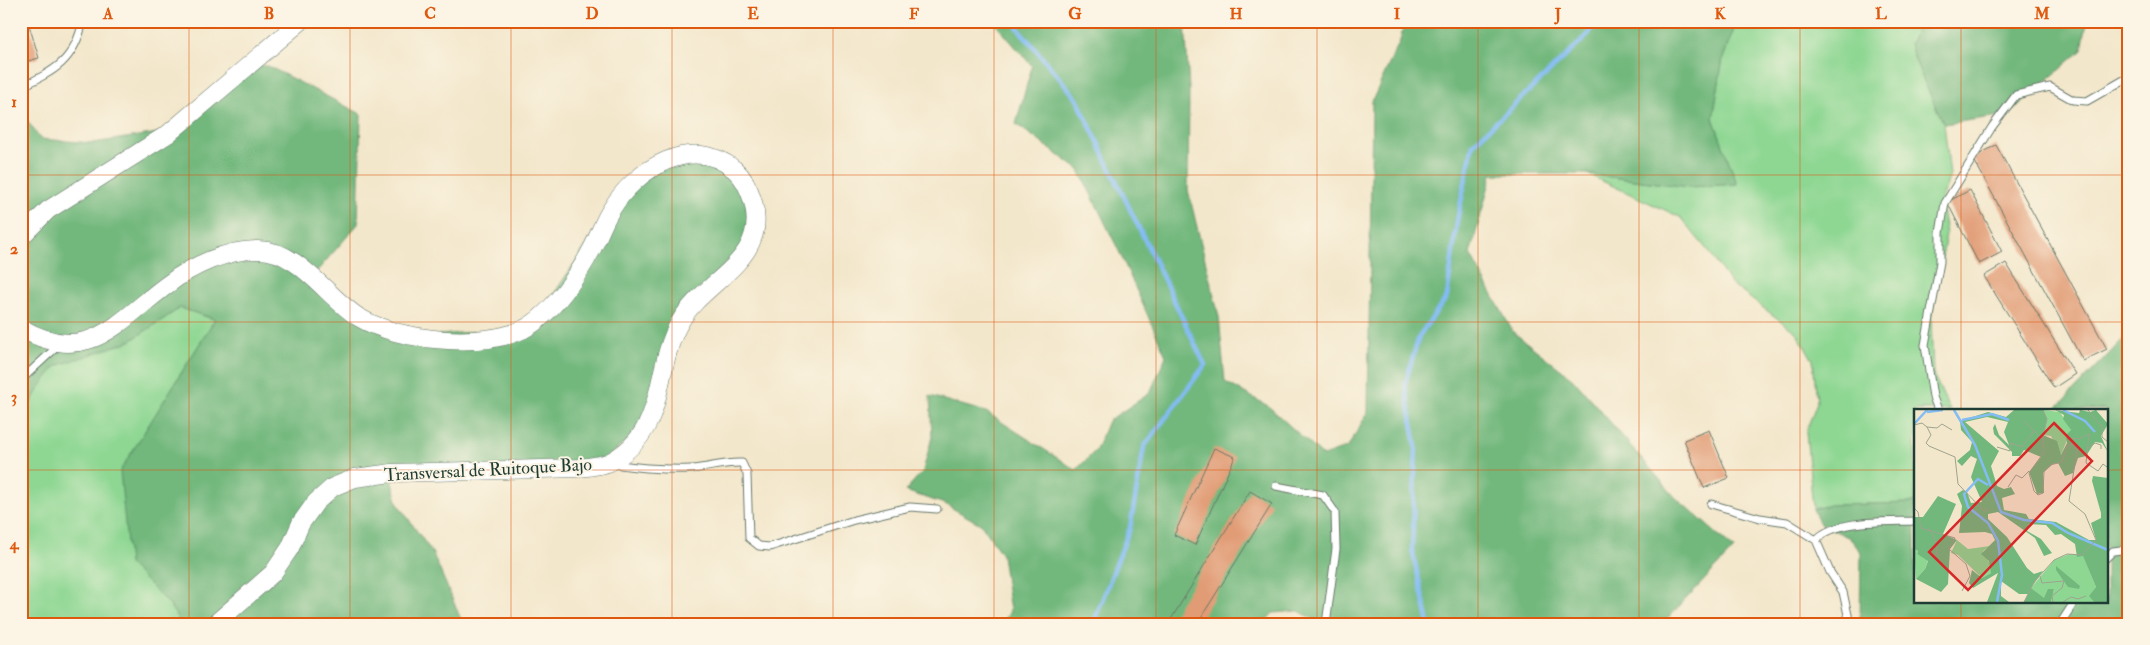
<svg xmlns="http://www.w3.org/2000/svg" width="2150" height="645" font-family="'IM FELL Double Pica',serif">
  <rect width="100%" height="100%" fill="#fcf5e5"/>
  <filter id="ink" filterUnits="userSpaceOnUse"><feTurbulence type="fractalNoise" baseFrequency=".02" numOctaves="2"/><feDisplacementMap in="SourceGraphic" scale="10" xChannelSelector="R" yChannelSelector="G"/><feConvolveMatrix kernelMatrix="1 2 1 2 8 2 1 2 1" color-interpolation-filters="sRGB"/></filter>
  <filter id="wash" filterUnits="userSpaceOnUse"><feTurbulence type="fractalNoise" baseFrequency=".0096" numOctaves="4" result="noise"/><feDisplacementMap in="SourceGraphic" scale="20" xChannelSelector="R" yChannelSelector="G"/><feGaussianBlur stdDeviation="1.12" result="paint"/><feColorMatrix in="noise" values="0 0 0 0 0 0 0 0 0 0 0 0 0 0 0 0 0 1.4 0 .05"/><feComposite in="paint" operator="in"/></filter>
  <g filter="url(#wash)">
    <rect width="100%" height="100%" fill="#f3e7cb"/>
    <path fill="#8ed793" stroke="#568a64" d="M1737 21H1921L1910 44 1917 66 1944 124 1950 175 1941 202 1946 234 1931 318 1933 374 1950 410H1915V503L1830 505 1813 509 1806 432 1817 402 1813 360 1797 333 1731 284 1709 252 1680 217 1587 174 1689 187 1737 184 1713 118 1723 58Z
      M180 308 216 320 176 381 129 564 169 604 181 624H21V420L39 388 56 366 130 341Z"/>
    <path fill="#72b87d" stroke="#487a58" d="M993 21H1185L1189 89 1188 190 1219 317 1225 382 1268 406 1323 456 1348 447 1368 412 1372 101 1400 41 1405 21H1737L1723 58 1713 118 1737 184 1689 187 1587 174H1492L1470 254 1513 332 1573 379 1675 497 1734 549 1662 624H1322L1299 611 1273 613 1263 624H1003L1010 611 1002 555 982 525 945 504 905 491 923 471 932 437 930 396 986 412 1076 470 1096 450 1108 421 1150 393 1166 356 1118 249 1079 170 1016 124 1032 66Z
      M1921 21H2087L2082 50 2007 115 1944 124 1917 66 1910 44Z
      M244 65 268 66 361 114 358 224 311 278 327 294 421 337 520 327 544 309 629 181 701 153 745 185 749 238 699 293 640 429 604 461 389 472 398 504 433 554 463 624H181L169 604 129 564 120 471 215 319 180 308 130 341 56 366 39 388 21 420V111L40 139 93 143 164 132Z
      M2129 333V624H1860L1861 552 1850 538 1819 523 1813 509 1830 505 1915 503V601H2106V410H2055Z"/>
    <g fill="none" stroke-linecap="round" stroke-linejoin="round">
      <path stroke="#84bcf4" stroke-width="4.5" d="M1012 21 1077 99 1205 365 1144 447 1130 528 1093 624
        M1429 624 1412 550 1416 446 1405 384 1419 336 1447 297 1457 221 1473 144 1587 36 1598 21"/>
    </g>
    <g id="blocks">
      <path fill="#e19b75" d="M29 25 39 58 21 63V27Z
        M1996 145 2107 349 2083 361 1973 158Z
        M1970 190 2002 252 1979 264 1947 202Z
        M2006 263 2075 374 2054 388 1984 276Z
        M1709 430 1729 478 1704 488 1684 440Z
        M1214 448 1235 457 1195 545 1174 535Z
        M1250 491 1272 504 1197 624H1168Z"/>
    </g>
  </g>
  <g filter="url(#ink)">
    <use href="#blocks" fill-opacity="0" stroke="#697869" stroke-width="1"/>
    <g fill="none" stroke-linecap="round" stroke-linejoin="round">
      <defs>
        <path id="service" d="M21 87C56 70 74 61 83 21
          M21 380 60 344
          M1938 410 1933 397 1925 345 1940 262V233L1945 203 1992 127 2016 95 2050 87 2073 100 2087 101 2129 77
          M613 464C640 468 665 470 691 469 709 468 724 462 742 463L747 474 749 538 759 546 770 547 854 520 910 507 937 509
          M1276 486 1323 495 1335 512 1336 549 1326 624
          M1711 504 1760 518 1787 522 1816 540
          M2106 558 2113 551 2129 549
          M1850 624 1843 592 1830 572 1816 540C1835 519 1887 522 1915 521
          M2060 624 2075 601"/>
        <path id="tertiary" d="M21 237 48 210 168 134 301 21
          M21 328C88 367 117 322 167 285 191 266 228 249 259 250 299 250 328 299 360 318 399 341 482 349 524 329 551 315 578 276 592 249 599 236 603 222 611 210 635 169 693 133 735 170 744 178 750 191 753 202 770 261 703 280 680 322 652 371 669 430 610 462 601 466 589 467 579 468L392 473 355 478 333 487 316 502 301 523 290 548 273 573 215 624"/>
      </defs>
      <use href="#service" stroke="#697869" stroke-width="9"/>
      <use href="#tertiary" stroke="#697869" stroke-width="19"/>
      <use href="#service" stroke="#fff" stroke-width="7"/>
      <use href="#tertiary" stroke="#fff" stroke-width="18"/>
    </g>
  </g>
  <path fill="none" stroke="#de580e" stroke-width="1" stroke-opacity="0.55" d="M189 21V624M350 21V624M511 21V624M672 21V624M833 21V624M994 21V624M1156 21V624M1317 21V624M1478 21V624M1639 21V624M1800 21V624M1961 21V410M21 175H2129M21 322H2129M21 470H1915M2106 470H2129M1961 601V624"/>
  <g text-anchor="middle" dominant-baseline="central" stroke-width="4" stroke-linejoin="round" paint-order="stroke">
    <g font-size="18" fill="#1f3d34" stroke="#fcf5e5">
      <text transform="translate(488 470) rotate(-3)">Transversal de Ruitoque Bajo</text>
    </g>
  </g>
  <g transform="translate(1914 409)">
    <rect width="194" height="194" fill="#f3e7cb"/>
    <path d="M129 1 146 3 157 21 147 46 137 27 129 26ZM43 131 54 140 76 137 69 142 78 158 77 164 68 169 44 146 37 144ZM0 140 4 142 3 145 14 151 11 160 2 170ZM155 145 169 146 182 178 176 187 180 193H137L140 180 130 190 117 179 140 151Z" fill="#8ed793"/>
    <path d="M100 1H129L133 10 129 26 143 32 147 46 153 34 152 26 157 21 149 10 150 6 141 1 165 4 166 1 176 3 182 1 194 15 187 27 194 43 188 34 181 33 172 47 164 49 159 64 151 67 144 54 139 55 129 64 130 84 123 85 115 63 127 48 110 41 106 47H98V43L80 25 79 19 81 15 85 26 95 36 90 23 94 13 73 8 51 13 85 42 77 57 83 77 90 80 97 78 101 85 88 89 90 101 112 105 115 110 142 113 175 131H182L177 114 187 109V104L178 72 179 67 194 69V193H180L175 187 182 178 169 147 163 148 161 135 147 125 141 126 132 116 115 115 113 122 127 130 138 144 130 147 121 129 84 103 74 105V110L93 128 113 159 120 165 129 162 117 179 130 189 134 180H140L137 193H110L114 185H105L87 172V187L95 193H73L84 164 59 179 55 174 58 161 68 169 77 164 75 152 67 145 81 131 78 125 71 123 45 124 48 97 43 85 49 81 53 83 57 94 68 93 57 68 63 50 57 47 48 57 43 52 56 41 58 33 47 21 46 12 74 3 92 8ZM24 87 42 95 29 125 43 131 36 140 34 175 27 183 2 170 11 160 14 152 3 145 4 142 0 140V108H9ZM142 157 166 177 165 180 154 178 142 161Z" fill="#72b87d"/>
    <path fill="none" stroke="#84bcf4" stroke-width="2.5" d="M40 1 61 36 87 103 110 111 138 114 154 124 194 141M149 1 171 12 181 23M13 3 29 1M48 11 78 5 95 11M0 15 13 1M74 76 64 70 50 85 54 98 74 114 84 132 88 166 83 193"/>
    <path fill="none" stroke="#9ea38f" stroke-width="1" d="M174 1 188 18V28L194 33M109 11 120 22M0 16 8 14 13 18 17 26 12 34 15 37 41 48 44 75 70 102 75 100M13 18 23 19 28 15 38 21M157 34 159 29 165 30 175 25 172 54 184 62 189 55 193 58M83 38 96 42V34L108 38 120 22 128 30M173 40 181 34 187 36V40M94 78 102 66 108 69 115 62M0 99 4 103 7 119 41 129 35 140 52 155 56 167 48 182M15 119 22 133 23 145 16 148M126 167 128 174 150 172 148 179 138 187 139 193M110 193 120 173 140 151 153 145 168 146 182 131 171 105 155 92 163 42 160 35 153 37 148 53 136 56 130 62 129 84 124 86 120 82 115 64 130 43 129 28 133 10 129 1M149 193 157 188 164 190 172 187"/>
    <path fill="#d62828" fill-opacity="0.15" stroke="#d62828" stroke-width="2.5" d="M140 14 178 52 54 181 15 143Z"/>
    <rect width="194" height="194" fill="none" stroke="#1f3d34" stroke-width="2.5"/>
  </g>
  <rect width="2150" height="645" fill="none" stroke="#fcf5e5" stroke-width="55"/>
  <rect x="28" y="28" width="2094" height="590" fill="none" stroke="#de580e" stroke-width="2"/>
  <g font-size="16" text-anchor="middle" font-weight="bold" fill="#de580e">
    <text x="108" y="19">A</text>
    <text x="269" y="19">B</text>
    <text x="430" y="19">C</text>
    <text x="592" y="19">D</text>
    <text x="753" y="19">E</text>
    <text x="914" y="19">F</text>
    <text x="1075" y="19">G</text>
    <text x="1236" y="19">H</text>
    <text x="1397" y="19">I</text>
    <text x="1558" y="19">J</text>
    <text x="1720" y="19">K</text>
    <text x="1881" y="19">L</text>
    <text x="2042" y="19">M</text>
    <text x="14" y="107">1</text>
    <text x="14" y="254">2</text>
    <text x="14" y="402">3</text>
    <text x="14" y="549">4</text>
  </g>
</svg>
